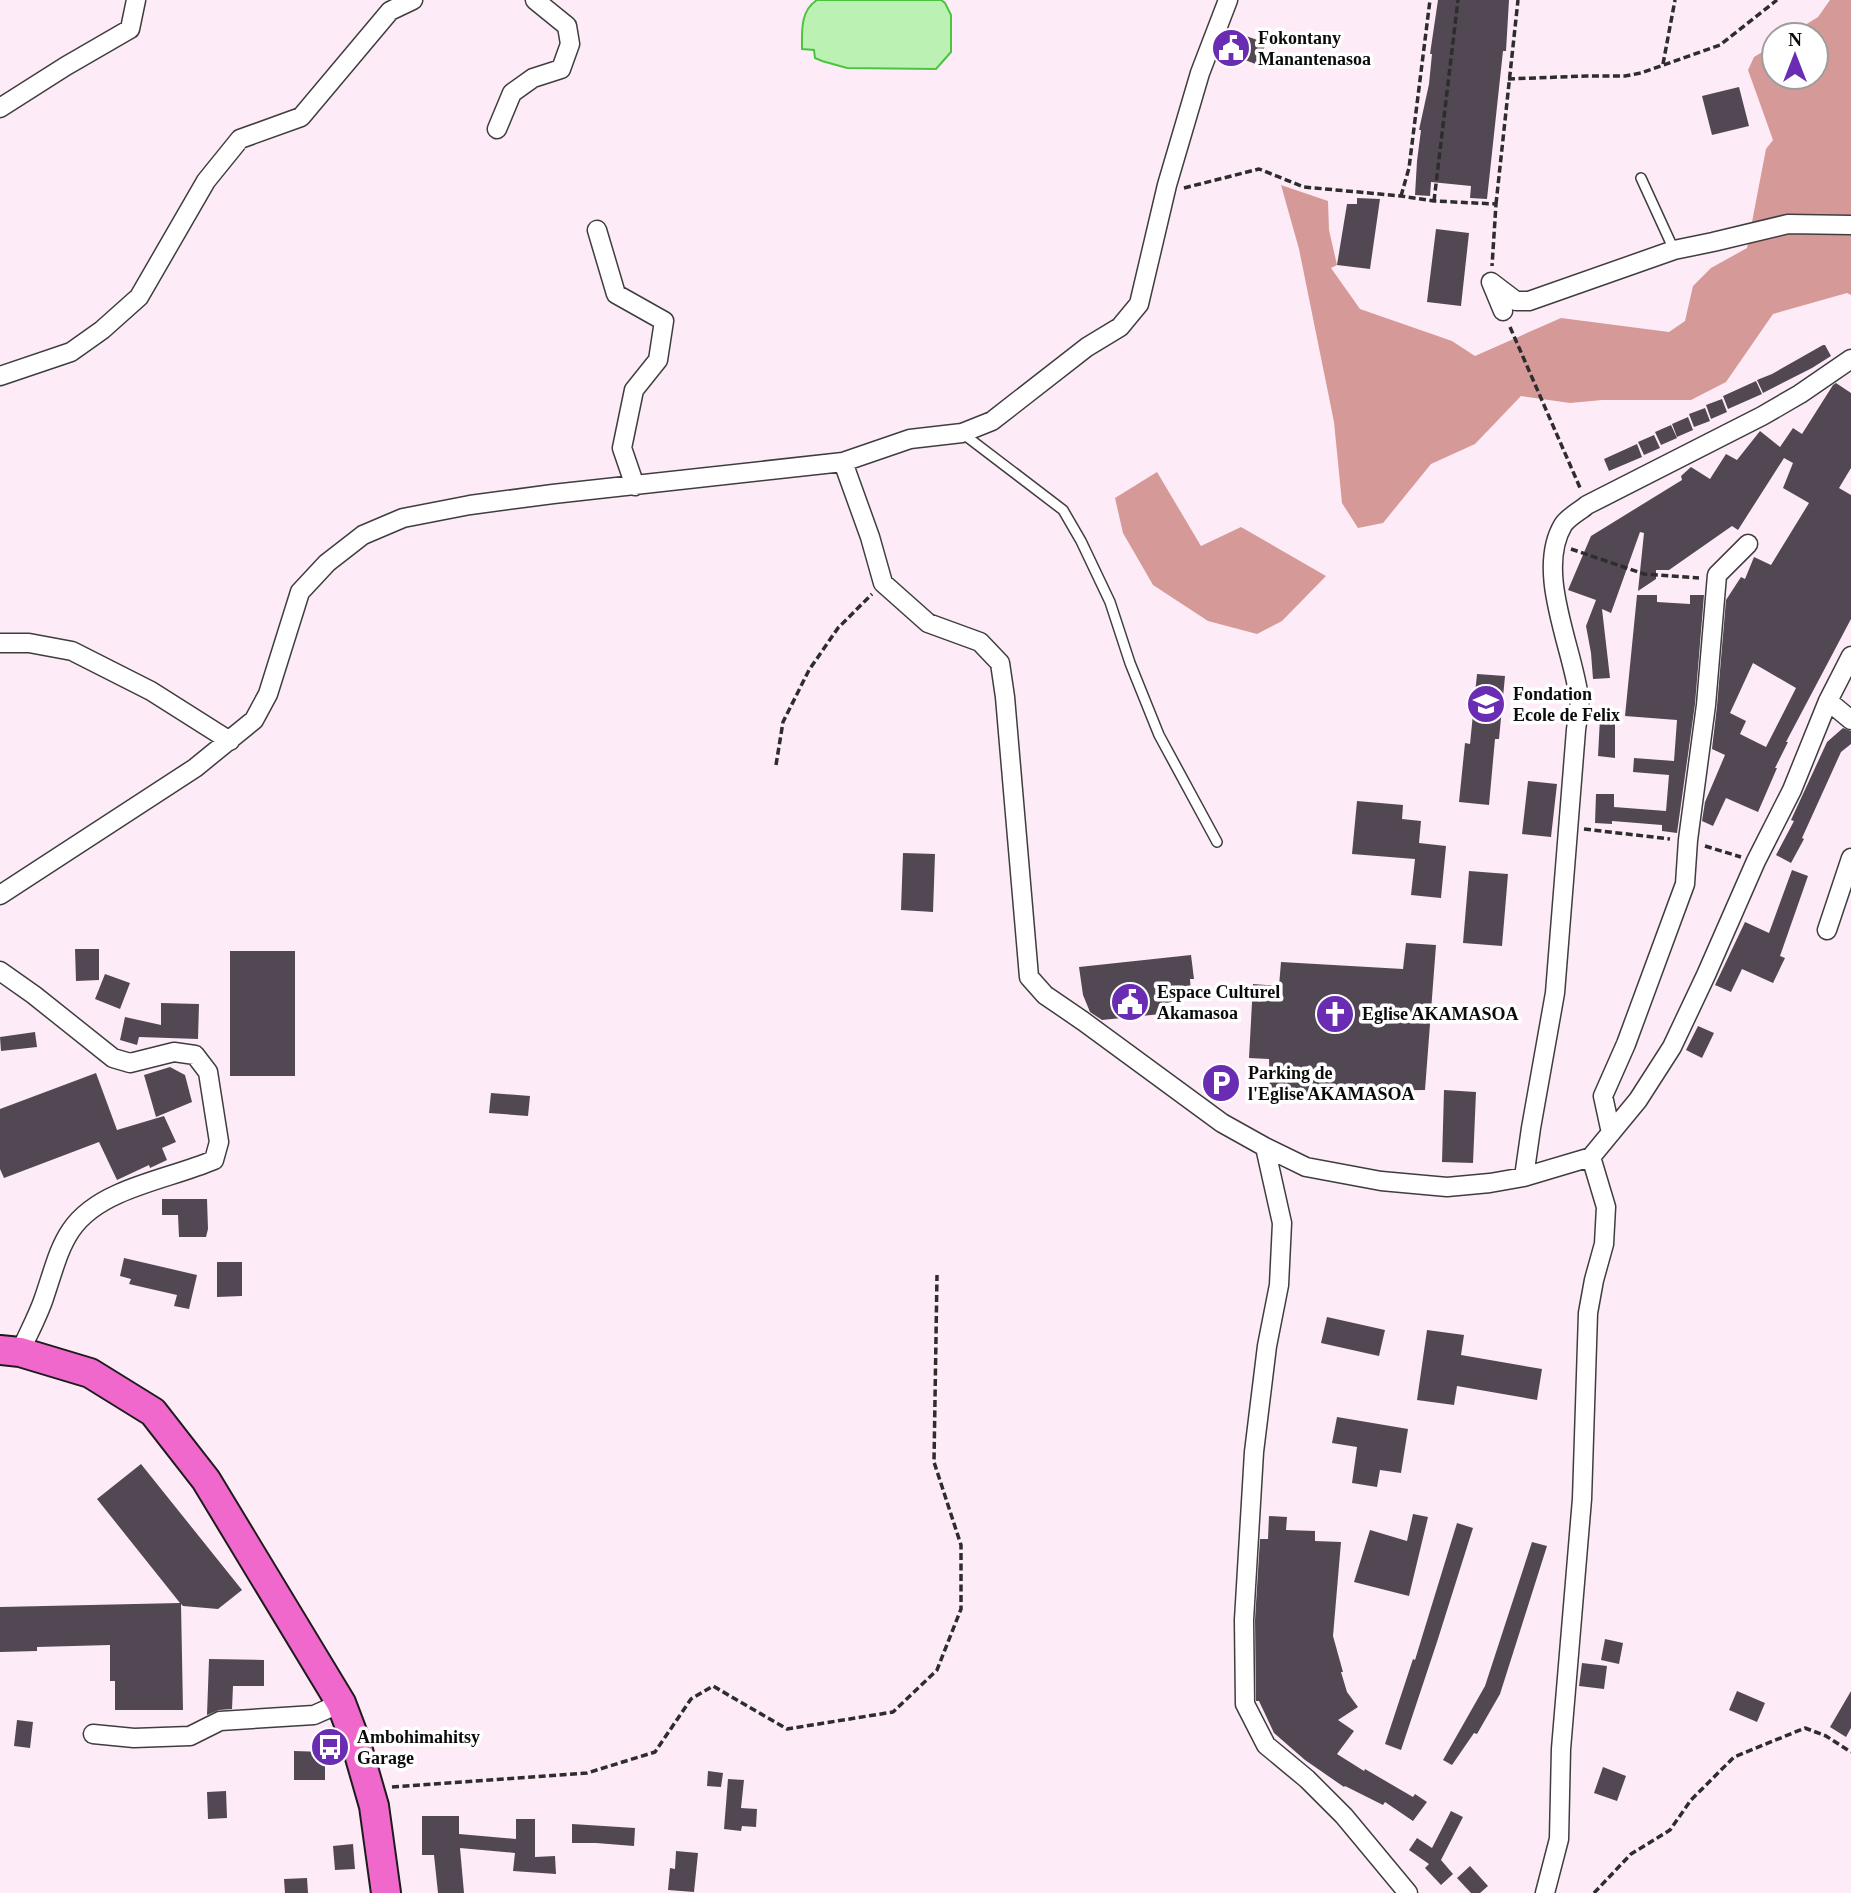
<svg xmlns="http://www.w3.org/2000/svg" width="1851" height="1893" font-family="Georgia,serif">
  <rect width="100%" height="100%" fill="#feebf8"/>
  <path fill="#d59a97" d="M1830 0H1851V295L1847 293 1773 314 1726 382 1691 400H1602L1570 403 1521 396 1475 444 1431 464 1383 523 1358 528 1342 503 1334 422 1299 249 1281 185 1328 201 1329 230 1337 265 1331 268 1360 309 1452 341 1475 356 1561 318 1669 332 1685 321 1693 286 1711 268 1747 248 1766 149 1773 140 1748 70 1754 57 1774 45V77H1816V35H1789L1818 17Z
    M1157 472 1201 546 1241 527 1326 576 1282 621 1257 634 1208 621 1153 585 1123 533 1115 498Z"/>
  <path fill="#bbf2b3" stroke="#4bc53e" stroke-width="2" d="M817 0H941L945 3 951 15V52L936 69 847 68 822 61 815 58 814 50 802 49C802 31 800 11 817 0Z"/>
  <path fill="#524853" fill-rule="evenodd" d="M1438 0H1509L1506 51H1503L1487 199 1470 198 1471 186 1431 182 1430 196 1415 195 1417 161 1421 130H1419L1429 84 1432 54H1430Z
    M1243 35 1266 43 1258 65 1235 56Z
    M1739 87 1749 126 1712 135 1702 96Z
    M1357 198 1380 199 1370 269 1337 265 1347 204H1357Z
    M1436 229 1469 233 1461 306 1427 302Z
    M1823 345H1825L1831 356 1812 368 1763 393 1757 380 1772 374Z
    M1756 381 1762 394 1728 409 1723 396Z
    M1836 383 1851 393V468L1839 488 1851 495V619L1786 742H1788L1775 768H1777L1758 812 1726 798 1713 826 1702 821 1705 802 1725 755 1712 749 1717 706 1726 600 1741 577 1745 579 1754 557 1771 565 1809 503 1783 488 1793 463 1784 458 1738 530 1732 526 1669 570H1656V579L1638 591 1644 533 1640 532 1611 613 1602 609 1610 678 1593 679 1591 653 1586 626 1596 600 1568 590 1591 536 1682 480 1681 476 1691 467 1710 479 1726 454 1737 460 1760 431 1780 447 1793 428 1802 434 1833 385ZM1753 663 1796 688 1766 747 1740 734 1746 721 1730 713Z
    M1722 399 1727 412 1711 419 1706 405Z
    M1705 408 1710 421 1694 427 1689 414Z
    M1688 417 1693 430 1677 437 1672 424Z
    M1671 425 1677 438 1661 445 1655 432Z
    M1654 435 1660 448 1644 455 1638 442Z
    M1637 444 1642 457 1609 471 1604 459Z
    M1637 595H1657V602L1690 604V595H1704L1695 704 1677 833 1662 831V825L1612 821V824L1595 823 1596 794H1614V807L1666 811 1669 775 1633 772 1634 758 1674 761 1677 720 1625 716Z
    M1477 674 1505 676 1499 739H1495L1489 805 1459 802 1465 743 1470 744Z
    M1600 718 1615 719V758L1598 756Z
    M1843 728 1851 731V744L1841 752 1802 838 1804 839 1791 863 1776 855 1794 821 1791 820 1827 742Z
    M1528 781 1557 784 1551 837 1522 834Z
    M1357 801 1403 805 1402 819 1421 821 1419 843 1446 846 1441 898 1411 895 1415 859 1352 854Z
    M903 853 935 854 933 912 901 910Z
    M1792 870 1808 876 1780 956 1785 958 1773 983 1742 969 1731 992 1715 985 1745 922 1769 933Z
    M1469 871 1508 874 1502 946 1463 943Z
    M1406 943 1436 945 1425 1090 1330 1091V1096L1270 1098 1269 1059 1249 1058 1253 984 1279 986 1281 962 1403 969Z
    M75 949H99V980L76 981Z
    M230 951H295V1076H230Z
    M1191 955 1194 979H1190L1191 994 1171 997 1172 1002 1159 1004 1161 1014 1102 1020 1090 1012 1083 995 1079 967Z
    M105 974 130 983 120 1009 95 999Z
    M161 1003 199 1004 198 1039 139 1037 137 1045 120 1040 125 1017 161 1025Z
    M1698 1026 1714 1033 1702 1058 1686 1050Z
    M35 1032 37 1047 1 1051 0 1037Z
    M170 1067 185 1075 192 1102 156 1117 144 1075Z
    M96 1073 117 1130 164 1116 176 1142 162 1148 167 1160 150 1168 149 1165 117 1180 99 1142 4 1178 0 1169V1109Z
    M1444 1090 1476 1092 1473 1163 1442 1162Z
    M491 1093 530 1096 528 1116 489 1113Z
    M162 1199H207L208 1229 206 1237H179L178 1215H162Z
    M124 1258 197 1275 189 1309 174 1306 177 1295 129 1284 131 1279 120 1276Z
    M217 1262H242V1296L217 1297Z
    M1327 1317 1385 1330 1379 1356 1321 1343Z
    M1427 1330 1464 1335 1461 1355 1542 1369 1537 1400 1457 1386 1454 1405 1417 1400Z
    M1337 1417 1408 1429 1401 1473 1380 1470 1377 1487 1352 1483 1357 1447 1332 1443Z
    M141 1464 242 1590 218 1609 183 1606 181 1604 183 1710H115V1681H110V1645L37 1647V1651L0 1652V1607L180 1603 97 1499Z
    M1413 1514 1428 1517 1409 1596 1354 1582 1370 1530 1407 1541Z
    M1269 1516 1287 1517 1286 1530 1315 1531V1541L1341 1542 1333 1636 1343 1672H1341L1347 1692 1358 1707 1338 1720 1354 1731 1337 1754 1364 1771 1365 1769 1413 1797 1415 1794 1427 1802 1413 1821 1385 1802 1383 1805 1345 1786 1344 1787 1305 1760 1274 1733 1259 1701H1256L1255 1620 1260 1539H1268Z
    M1457 1523 1473 1528 1437 1642 1401 1750 1385 1744 1413 1659 1415 1660Z
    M1532 1542 1547 1546 1500 1694 1477 1734 1474 1733 1452 1765 1443 1760 1485 1686Z
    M1605 1639 1623 1643 1619 1664 1601 1660Z
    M209 1659 264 1660V1686H233L232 1709 219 1710 207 1715Z
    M1582 1663 1607 1666 1604 1689 1579 1686Z
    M1737 1691 1765 1703 1757 1722 1729 1710Z
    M1851 1691V1728L1846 1737 1830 1727Z
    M17 1720 33 1722 30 1748 14 1746Z
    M294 1751 325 1752V1780H294Z
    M1603 1767 1626 1776 1617 1801 1594 1793Z
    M708 1771 723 1773 721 1787 707 1786Z
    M728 1779 744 1780 741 1808 757 1809 756 1827 742 1826 741 1831 724 1829Z
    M226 1791 227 1818 208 1819 207 1792Z
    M1451 1811 1463 1817 1441 1860 1453 1874 1441 1885 1425 1868 1429 1864 1409 1850 1417 1838 1432 1848Z
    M422 1816H459V1834L516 1839V1819H535V1857L555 1856 556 1874 513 1871 515 1853 460 1848 464 1893H438L434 1855H422Z
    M572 1824 635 1828 634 1846 596 1843H572Z
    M353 1844 355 1869 335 1870 333 1846Z
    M676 1851 698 1853 694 1892 668 1890 670 1868 675 1869Z
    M1470 1866 1488 1886 1480 1893H1471L1457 1878Z
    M307 1878 308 1893H285L284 1879Z"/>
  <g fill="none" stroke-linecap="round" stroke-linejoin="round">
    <defs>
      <path id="lane" d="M1641 178 1674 250
        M962 433 1063 510 1081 541 1110 602 1130 663 1159 735 1217 842"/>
      <path id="street" d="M0 108 66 66 130 29 136 0
        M497 129 512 93 533 78 561 69 570 44 567 26 535 0
        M597 230 616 294 664 321 658 360 634 390 622 448 635 486
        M1503 311 1491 282 1516 301H1529L1674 250 1713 242 1788 224 1851 225
        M0 376 71 352 102 330 139 297 206 181 240 139 301 117 390 11 413 0
        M843 462 870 537 883 583 928 623 980 642 1000 663 1005 697 1029 977 1045 995 1083 1021 1222 1123 1265 1147 1306 1167 1381 1181 1447 1187 1490 1183 1524 1177 1591 1157 1638 1100 1672 1047 1706 975 1756 861 1792 790 1828 701 1851 656
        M0 643H29L72 651 151 691 230 741
        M1828 701 1851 720
        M0 895 195 768 254 720 268 694 300 592 327 563 363 535 403 518 470 505 553 494 843 462 910 439 962 433 992 421 1087 347 1120 327 1139 304 1167 185 1200 73 1228 0
        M1827 930 1851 858
        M0 971 34 995 113 1058 130 1063 174 1052 195 1055 208 1072 219 1142 214 1160C183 1173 149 1180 118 1194 64 1218 61 1248 44 1298 38 1316 28 1334 20 1352
        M1611 1133 1603 1096 1626 1044 1685 884 1688 840 1706 705 1717 575 1748 544
        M1265 1147 1282 1223 1279 1285 1267 1346 1254 1452 1244 1620 1245 1704 1266 1745 1307 1779 1344 1816 1408 1893
        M1524 1177 1531 1128 1555 993 1576 730C1577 720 1581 708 1579 698 1573 648 1535 572 1563 525 1568 517 1580 511 1587 505L1762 416 1800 394 1851 359
        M93 1734 134 1738 190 1736 220 1721 314 1715 341 1703
        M1545 1893 1559 1839 1561 1749 1582 1499 1588 1313 1594 1280 1604 1244 1606 1207 1591 1157"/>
      <path id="primary" d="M0 1350 20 1352 90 1373 153 1412 206 1480 341 1703 355 1740 374 1806 386 1893"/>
    </defs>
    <use href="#lane" stroke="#3e3e3e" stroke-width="12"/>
    <use href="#street" stroke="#3e3e3e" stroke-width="21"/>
    <use href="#primary" stroke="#1c1c1c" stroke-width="32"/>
    <path stroke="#2d2d2d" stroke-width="3.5" stroke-dasharray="7 3.5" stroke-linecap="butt" d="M1663 64 1675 0
      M1508 79 1586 76H1625L1641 73 1720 45 1777 0
      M1184 188 1259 169 1304 187 1401 196 1434 201 1496 204 1492 266
      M1401 196 1409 168 1430 0
      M1434 201 1458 0
      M1496 204 1518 0
      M1510 327 1581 490
      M1571 549 1644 574 1699 578
      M776 765 783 722 809 670 838 628 872 594
      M1584 829 1670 839
      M1705 846 1741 857
      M392 1787 587 1773 655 1752 691 1699 713 1686 787 1729 893 1712 937 1670 961 1609V1545L934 1462 937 1275
      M1594 1893 1631 1854 1670 1830 1691 1800 1734 1757 1805 1728 1826 1736 1851 1752"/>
    <use href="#lane" stroke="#fff" stroke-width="9"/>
    <use href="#street" stroke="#fff" stroke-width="18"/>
    <use href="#primary" stroke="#f168cd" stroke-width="28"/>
  </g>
  <defs>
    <symbol id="civic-disc" viewBox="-11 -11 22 22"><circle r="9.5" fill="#692cb3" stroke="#fff"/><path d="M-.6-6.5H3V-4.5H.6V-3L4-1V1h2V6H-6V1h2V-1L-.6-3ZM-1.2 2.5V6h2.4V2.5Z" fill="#fff"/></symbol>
    <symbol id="school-disc" viewBox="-11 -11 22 22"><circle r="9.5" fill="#692cb3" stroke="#fff"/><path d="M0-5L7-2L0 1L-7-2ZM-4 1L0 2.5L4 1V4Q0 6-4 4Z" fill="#fff"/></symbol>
    <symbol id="church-disc" viewBox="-11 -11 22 22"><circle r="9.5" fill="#692cb3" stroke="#fff"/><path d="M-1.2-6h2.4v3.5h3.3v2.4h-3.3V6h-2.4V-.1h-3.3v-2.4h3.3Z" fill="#fff"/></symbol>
    <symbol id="parking-disc" viewBox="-11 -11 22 22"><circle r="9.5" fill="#692cb3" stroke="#fff"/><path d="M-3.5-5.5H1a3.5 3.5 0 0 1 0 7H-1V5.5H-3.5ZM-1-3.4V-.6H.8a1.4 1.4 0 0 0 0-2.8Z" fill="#fff"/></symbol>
    <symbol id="bus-disc" viewBox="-11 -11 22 22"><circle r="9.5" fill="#692cb3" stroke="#fff"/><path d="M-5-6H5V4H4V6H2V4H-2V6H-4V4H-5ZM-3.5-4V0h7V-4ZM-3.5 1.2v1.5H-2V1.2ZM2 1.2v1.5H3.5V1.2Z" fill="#fff"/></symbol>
  </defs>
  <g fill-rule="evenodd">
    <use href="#civic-disc" x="1209" y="26" width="44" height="44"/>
    <use href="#school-disc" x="1464" y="682" width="44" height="44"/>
    <use href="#civic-disc" x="1108" y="980" width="44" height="44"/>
    <use href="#church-disc" x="1313" y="992" width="44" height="44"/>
    <use href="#parking-disc" x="1199" y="1061" width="44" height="44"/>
    <use href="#bus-disc" x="308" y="1725" width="44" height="44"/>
  </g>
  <g text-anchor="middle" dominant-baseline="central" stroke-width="7" stroke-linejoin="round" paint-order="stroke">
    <g font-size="18" font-weight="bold" fill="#0b0b0b" stroke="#fff" text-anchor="start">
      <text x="1258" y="38">Fokontany<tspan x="1258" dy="21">Manantenasoa</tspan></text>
      <text x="1513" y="694">Fondation<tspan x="1513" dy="21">Ecole de Felix</tspan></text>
      <text x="1157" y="992">Espace Culturel<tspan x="1157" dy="21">Akamasoa</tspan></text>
      <text x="1362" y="1014">Eglise AKAMASOA</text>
      <text x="1248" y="1073">Parking de<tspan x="1248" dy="21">l'Eglise AKAMASOA</tspan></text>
      <text x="357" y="1737">Ambohimahitsy<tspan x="357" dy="21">Garage</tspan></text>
    </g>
  </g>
  <g transform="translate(1795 56)"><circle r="33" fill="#ffffff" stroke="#9d9d9d" stroke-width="2"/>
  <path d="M0-5L12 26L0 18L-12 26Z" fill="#692cb3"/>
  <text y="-10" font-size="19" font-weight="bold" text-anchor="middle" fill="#0b0b0b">N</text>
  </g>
</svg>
